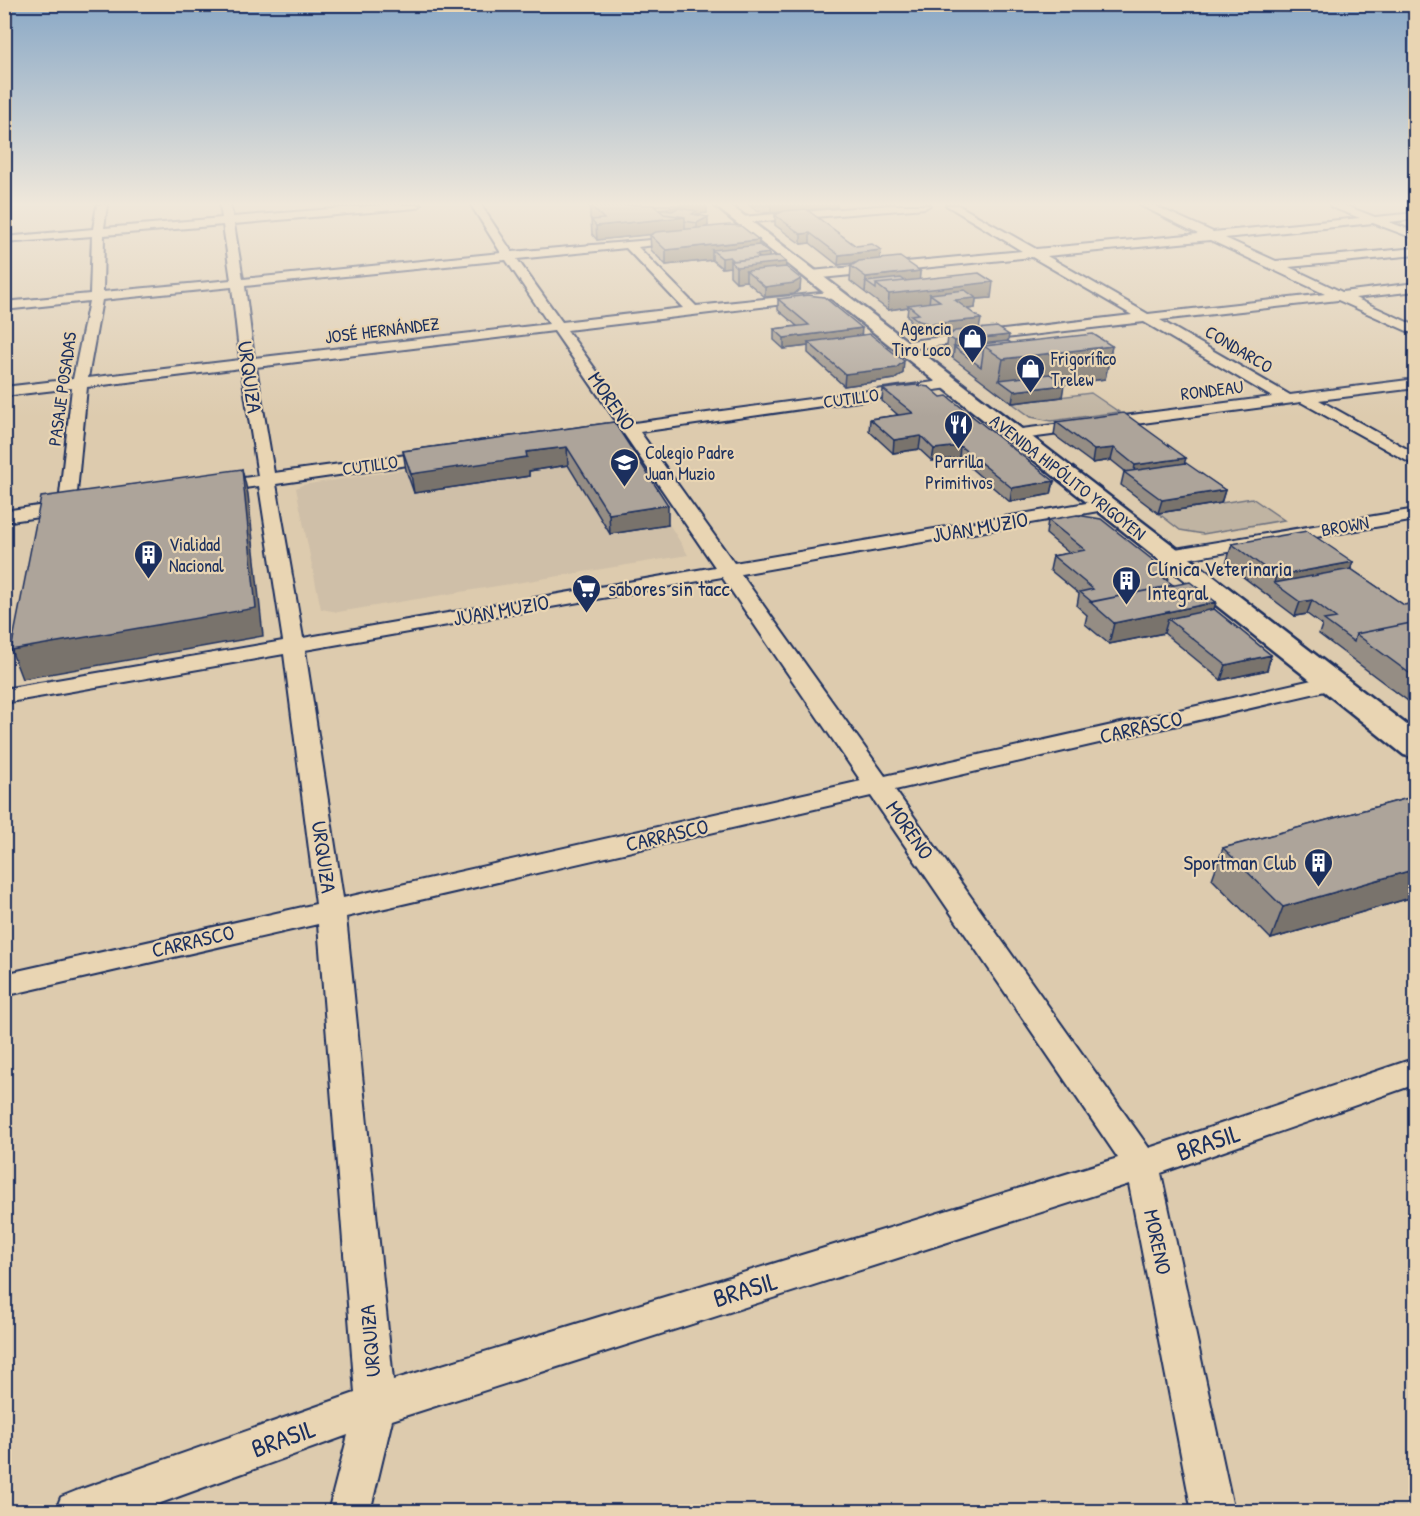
<svg xmlns="http://www.w3.org/2000/svg" width="1420" height="1516" font-family="'Patrick Hand',sans-serif">
  <rect width="100%" height="100%" fill="#ddcbae"/>
  <filter id="ink" filterUnits="userSpaceOnUse"><feTurbulence type="fractalNoise" baseFrequency=".0167" numOctaves="2"/><feDisplacementMap in="SourceGraphic" scale="12" xChannelSelector="R" yChannelSelector="G"/><feConvolveMatrix kernelMatrix="1 2 1 2 8 2 1 2 1" color-interpolation-filters="sRGB"/></filter>
  <g filter="url(#ink)">
    <path fill="#cfbfa8" d="M617 438 688 555 338 612 321 609 296 488 302 485Z"/>
    <path fill="#c0b4a2" stroke="#6e7280" stroke-width="1.5" d="M1091 393 1119 412 1051 421 1031 417 1012 403Z
      M1252 498 1284 520 1203 534 1180 530 1158 513Z"/>
    <g fill="none" stroke-linecap="round" stroke-linejoin="round">
      <defs>
        <path id="street" d="M97 205H107L104 228 222 218 220 205H230L233 217 382 205H421L416 208 234 224 243 279 501 253 471 205H481L512 252 685 237 687 239 681 242 638 247 696 306 840 291 841 294 840 297 835 298 567 330 634 423 949 380 954 381 956 384 949 388 640 432 734 563 1104 500 1110 501 1113 505 1110 509 1104 510 741 574 885 776 1330 676 1338 678 1341 683 1338 688 895 790 1149 1148 1416 1058V1084L1161 1173 1234 1512H1192L1129 1184 392 1420 370 1512H328L348 1435 136 1512H55L61 1497 76 1491 355 1393 318 924 4 996V974L316 904 284 654 4 703V689L283 641 259 486 215 492 209 491 206 487 209 483 215 482 258 476 241 368 87 387 76 503 79 507 76 511 67 513 4 522V511L59 503 72 388 4 396V387L73 379 89 301 4 310V302L90 294 92 236 4 243V237L93 229ZM223 225 231 280 103 292 104 235ZM626 248 683 308 562 322 517 259ZM506 260 549 324 254 358 245 286ZM232 287 240 360 88 378 102 300ZM554 331 619 425 611 430 613 433 624 434 715 567 303 638 276 484 436 461 444 456 436 451 274 473 256 367ZM722 577 861 781 343 898 305 650ZM871 796 1118 1158 393 1380 346 917Z
          M890 205H930L925 208 741 223 736 220 741 217Z
          M946 205H958L1036 249 1198 234 1140 205H1153L1213 232 1360 218 1331 207 1330 205H1344L1375 217 1416 213V219L1389 222 1416 232V239L1373 223 1225 238 1276 261 1416 248V255L1289 267 1342 292 1416 283V291L1355 298 1416 326V335L1338 300 1160 320 1290 395 1416 379V388L1319 400 1416 454V466L1301 402 1014 440 1008 438 1006 435 1014 430 1272 397 1144 322 901 350 894 346 901 342 1132 315 1032 257 811 279 805 275 811 271 1022 251ZM1210 240 1325 294 1148 314 1047 256Z
          M1416 509V520L1169 562 1162 560 1159 556 1162 552 1169 550Z"/>
        <path id="secondary" d="M714 205H730L1416 732V758L1404 755Z"/>
      </defs>
      <use href="#street" stroke="#1b2f5e" stroke-width="4"/>
      <use href="#secondary" stroke="#1b2f5e" stroke-width="5"/>
      <use href="#street" fill="#e9d5b3" fill-rule="evenodd"/>
      <use href="#secondary" fill="#e9d5b3" fill-rule="evenodd"/>
    </g>
    <path fill="#958d84" stroke="#1b2f5e" stroke-width="1.5" d="M590 205 707 213 697 214 698 215 708 226 706 227 759 240V245L769 253V257L786 267 800 289 794 294 765 297 746 281 736 282 730 276V267L722 268 712 260 666 265 651 250 650 235 652 234 597 240 592 234 591 220H592L590 218Z
      M749 205H837V207L807 210 856 246 881 259 920 271 919 280 991 298 976 299 975 308 967 309 980 329 1008 341 1011 343 1112 346 1105 379 1063 384 1062 397 1012 403 946 353 948 337 954 332 930 335 918 332 909 326 910 318 907 316 908 307 888 310 850 281 851 266 856 263 838 265 810 243 801 244 775 225V215L782 212 771 213 757 211Z
      M778 299 862 335 903 373 895 379 844 386 808 353V346L784 349 774 340V329L797 326 778 310Z
      M883 389 1054 481 1051 494 1010 502 959 458 932 461 919 449 893 453 869 431 870 419 898 415 882 401Z
      M614 422 668 525 610 534 568 465 529 471V476L414 493 406 470 403 451Z
      M1056 422 1184 463 1225 490 1221 503 1158 513 1121 485 1124 472H1126L1111 460 1092 463 1054 435Z
      M1048 520 1167 581 1173 585 1216 602 1214 609 1271 655 1267 670 1221 680 1164 633 1109 644 1085 624 1087 615 1077 606 1079 594 1050 570 1053 556 1069 553 1046 534Z
      M1232 544 1351 569 1404 605 1416 603V707L1319 634 1322 625 1307 614 1295 616 1226 564Z
      M1416 796V899L1413 897 1271 939 1212 879 1223 848Z"/>
    <path fill="#79736c" stroke="#1b2f5e" stroke-width="1.5" d="M697 205H707V213L697 214 698 220 692 214 655 209Z
      M771 205H837V207L771 213Z
      M685 217V231L597 240 596 226Z
      M708 217V226L697 232V223Z
      M810 233V243L801 244V234Z
      M759 240 758 254 769 253V263L786 262 785 277 746 271V281L736 282V267L739 265 730 258V267L722 268V258L712 250V260L666 265V250Z
      M881 250 880 260 838 265 839 255Z
      M920 271 919 287 993 282 991 298 976 299 975 308 953 311 930 294 929 305H908V307L888 310 889 294 876 284 866 282 865 292 866 277Z
      M801 279 800 289 794 294 765 297V287Z
      M981 319 979 329 930 335 931 324Z
      M862 328 861 339 808 342V346L784 349V338Z
      M1009 335 1006 352 984 346 954 347 953 358 955 341Z
      M1112 346 1105 379 1013 390 999 380 1003 359Z
      M904 361 903 373 895 379 844 386 845 374Z
      M1064 385 1062 397 1012 403 1014 391Z
      M921 436 919 449 893 453 894 440Z
      M960 446 959 458 932 461 934 449Z
      M567 447 568 465 529 471V476L414 493 411 474 526 452Z
      M1114 448 1111 460 1092 463 1094 450Z
      M1186 458 1182 471 1133 477 1135 465Z
      M242 469 248 494 263 636 22 679 11 650Z
      M1054 481 1051 494 1010 502 1012 488Z
      M1225 490 1221 503 1158 513 1162 500Z
      M668 505V525L610 534 609 514Z
      M1353 562 1346 583H1274L1276 576Z
      M1169 573 1166 587 1161 576Z
      M1312 600 1307 614 1295 616 1300 602Z
      M1216 602 1210 623 1168 619 1164 633 1109 644 1114 623Z
      M1271 655 1267 670 1221 680 1226 665Z
      M1416 869V892L1413 897 1271 939 1283 907Z"/>
    <path fill="#ada49a" stroke="#1b2f5e" stroke-width="1.5" d="M590 205H653L664 214 685 217 596 226 591 220 604 219Z
      M653 205H697L658 209Z
      M678 208 697 211 692 214 708 217 697 223 685 221V217L664 214 659 210 672 211Z
      M806 209 856 246 872 244 881 250 839 255 810 233 801 234 775 215 784 211Z
      M729 225 741 226 759 240 666 250 650 235 656 232Z
      M759 245 769 253 756 255 760 258 734 261 730 257 722 258 712 250Z
      M779 256 786 262 736 267 730 261Z
      M900 257 920 271 866 277 851 266 859 261Z
      M786 267 801 279 794 283 765 287 746 271Z
      M979 273 993 282 889 294 876 284Z
      M901 278 905 281 876 284V289L866 282Z
      M965 290 976 298 955 300 981 319 931 324 919 321 911 315 919 314 908 305 940 301 930 294Z
      M808 295 824 297 862 328 784 338 774 329 809 325 778 299Z
      M997 327 1009 335 955 341 948 337 955 331Z
      M870 334 904 361 896 368 845 374 808 342Z
      M1093 334 1112 346 1003 359 984 346Z
      M1008 341 1011 343 984 346 981 367 954 347Z
      M1050 374 1064 385 1014 391 999 380Z
      M915 385 929 387 941 397 947 396 1054 481 1012 488 960 446 934 449 921 436 894 440 870 419 913 413 883 389Z
      M1124 413 1186 458 1135 465 1114 448 1094 450 1056 422Z
      M614 422 668 505 609 514 567 447 526 452 527 457 411 474 403 451Z
      M1186 463 1225 490 1162 500 1124 472Z
      M242 469 256 608 11 650 41 497Z
      M1077 515 1101 519 1169 573 1161 576 1173 585 1092 602 1080 592 1093 589 1053 556 1085 550 1048 520Z
      M1307 531 1353 562 1276 576 1232 544Z
      M1351 569 1404 605 1416 603V622L1356 634 1354 642 1324 620 1336 618 1312 600 1300 602 1274 583Z
      M1190 582 1216 602 1114 623 1090 602Z
      M1214 609 1271 655 1226 665 1168 619Z
      M1416 622V678L1356 634Z
      M1416 796V869L1283 907 1223 848Z"/>
  </g>
  <linearGradient id="sky" x2="0" y2="1"><stop stop-color="#89a8c6"/><stop offset="0.49" stop-color="#f0e8db"/><stop offset="1" stop-color="#f0e8db" stop-opacity="0"/></linearGradient>
  <rect width="1420" height="417" fill="url(#sky)"/>
  <defs>
    <symbol id="shop-pin" viewBox="-11 -11 22 30"><path d="M0 17L-7.5 6A9.5 9.5 0 1 1 7.5 6Z" fill="#1b2f5e" stroke="#e9d5b3"/><path d="M-5-2.5h2.3a2.7 3.5 0 0 1 5.4 0H5L5.5 6h-11ZM-1.5-2.5h3a1.5 2.3 0 0 0-3 0Z" fill="#fff"/></symbol>
    <symbol id="restaurant-pin" viewBox="-11 -11 22 30"><path d="M0 17L-7.5 6A9.5 9.5 0 1 1 7.5 6Z" fill="#1b2f5e" stroke="#e9d5b3"/><path d="M-5-6h1v4h1v-4h1v4h1v-4h1v5L-1.5 .5V6h-2V.5L-5-1ZM5-6V6H3V1.5H1.5Q1.5-4 5-6Z" fill="#fff"/></symbol>
    <symbol id="school-pin" viewBox="-11 -11 22 30"><path d="M0 17L-7.5 6A9.5 9.5 0 1 1 7.5 6Z" fill="#1b2f5e" stroke="#e9d5b3"/><path d="M0-5L7-2L0 1L-7-2ZM-4 1L0 2.5L4 1V4Q0 6-4 4Z" fill="#fff"/></symbol>
    <symbol id="building-pin" viewBox="-11 -11 22 30"><path d="M0 17L-7.5 6A9.5 9.5 0 1 1 7.5 6Z" fill="#1b2f5e" stroke="#e9d5b3"/><path d="M-4-6H4V6H1V3H-1V6H-4ZM-2.5-4.3h1.7v1.8h-1.7ZM.8-4.3h1.7v1.8H.8ZM-2.5-1h1.7V.8h-1.7ZM.8-1h1.7V.8H.8Z" fill="#fff"/></symbol>
    <symbol id="supermarket-pin" viewBox="-11 -11 22 30"><path d="M0 17L-7.5 6A9.5 9.5 0 1 1 7.5 6Z" fill="#1b2f5e" stroke="#e9d5b3"/><path d="M-6-5.5h2.5l.6 2H6L4.5 2H-2.5L-4.4-4H-6ZM-1.5 3.2a1.3 1.3 0 1 0 .1 0ZM3 3.2a1.3 1.3 0 1 0 .1 0Z" fill="#fff"/></symbol>
  </defs>
  <g fill-rule="evenodd">
    <use href="#shop-pin" x="956" y="322" width="33" height="45"/>
    <use href="#shop-pin" x="1014" y="352" width="33" height="45"/>
    <use href="#restaurant-pin" x="942" y="408" width="33" height="45"/>
    <use href="#school-pin" x="608" y="446" width="33" height="45"/>
    <use href="#building-pin" x="132" y="538" width="33" height="45"/>
    <use href="#building-pin" x="1110" y="564" width="33" height="45"/>
    <use href="#supermarket-pin" x="570" y="572" width="33" height="45"/>
    <use href="#building-pin" x="1302" y="846" width="33" height="45"/>
  </g>
  <g text-anchor="middle" dominant-baseline="central" stroke-width="4.5" stroke-linejoin="round" paint-order="stroke">
    <g font-size="18" fill="#1b2f5e" stroke="#e9d5b3" text-anchor="start">
      <text x="951" y="328" text-anchor="end">Agencia<tspan x="951" dy="21">Tiro Loco</tspan></text>
      <text x="1051" y="358">Frigorífico<tspan x="1051" dy="21">Trelew</tspan></text>
      <text x="645" y="452">Colegio Padre<tspan x="645" dy="21">Juan Muzio</tspan></text>
      <text x="959" y="461" text-anchor="middle">Parrilla<tspan x="959" dy="21">Primitivos</tspan></text>
      <text x="169" y="544">Vialidad<tspan x="169" dy="21">Nacional</tspan></text>
    </g>
    <g font-size="18" fill="#1b2f5e" stroke="#e9d5b3">
      <text transform="translate(382 330) rotate(-7)">JOSÉ HERNÁNDEZ</text>
      <text transform="translate(1239 349) rotate(31)">CONDARCO</text>
      <text transform="translate(62 389) rotate(-82)">PASAJE POSADAS</text>
      <text transform="translate(1212 390) rotate(-7)">RONDEAU</text>
      <text transform="translate(851 398) rotate(-8)">CUTILLO</text>
      <text transform="translate(370 465) rotate(-8)">CUTILLO</text>
      <text transform="translate(1068 477) rotate(38)">AVENIDA HIPÓLITO YRIGOYEN</text>
      <text transform="translate(1345 526) rotate(-10)">BROWN</text>
    </g>
    <g font-size="21" fill="#1b2f5e" stroke="#e9d5b3">
      <text transform="translate(250 377) rotate(82)">URQUIZA</text>
      <text transform="translate(612 401) rotate(55)">MORENO</text>
      <text transform="translate(980 527) rotate(-10)">JUAN MUZIO</text>
      <text transform="translate(501 610) rotate(-10)">JUAN MUZIO</text>
      <text transform="translate(1141 727) rotate(-13)">CARRASCO</text>
      <text transform="translate(910 830) rotate(55)">MORENO</text>
      <text transform="translate(667 835) rotate(-13)">CARRASCO</text>
      <text transform="translate(324 857) rotate(82)">URQUIZA</text>
      <text transform="translate(193 941) rotate(-13)">CARRASCO</text>
      <text transform="translate(1158 1242) rotate(78)">MORENO</text>
      <text transform="translate(370 1341) rotate(-95)">URQUIZA</text>
    </g>
    <g font-size="21" fill="#1b2f5e" stroke="#e9d5b3" text-anchor="start">
      <text x="1147" y="568">Clínica Veterinaria<tspan x="1147" dy="24">Integral</tspan></text>
      <text x="608" y="588">sabores sin tacc</text>
      <text x="1297" y="862" text-anchor="end">Sportman Club</text>
    </g>
    <g font-size="26" fill="#1b2f5e" stroke="#e9d5b3">
      <text transform="translate(1208 1142) rotate(-19)">BRASIL</text>
      <text transform="translate(745 1289) rotate(-17)">BRASIL</text>
      <text transform="translate(283 1438) rotate(-20)">BRASIL</text>
    </g>
  </g>
  <rect width="1420" height="1516" fill="none" stroke="#e9d5b3" stroke-width="24"/>
  <rect x="12" y="12" width="1396" height="1492" fill="none" stroke="#1b2f5e" stroke-width="2" filter="url(#ink)"/>
</svg>
